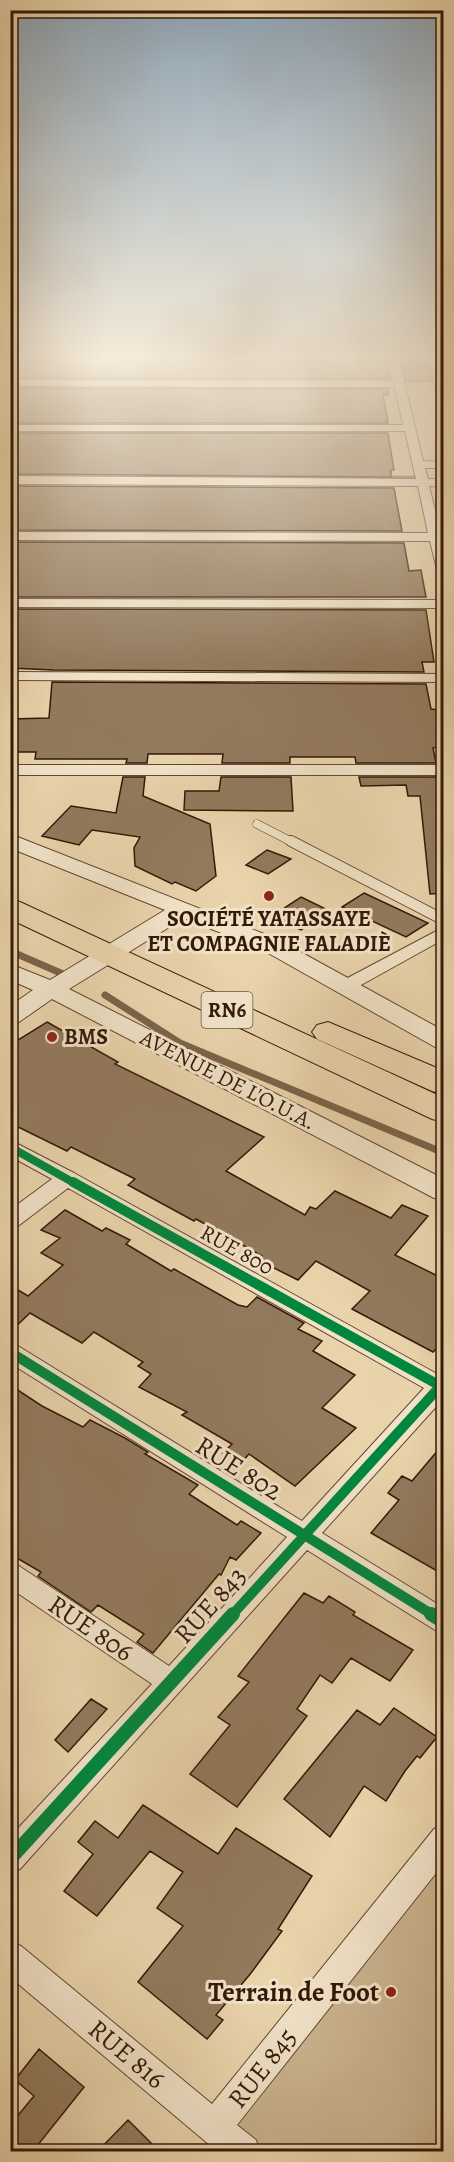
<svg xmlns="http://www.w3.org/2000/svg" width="454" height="2162" font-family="Alegreya,serif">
  <rect width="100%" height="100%" fill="#e9d3ab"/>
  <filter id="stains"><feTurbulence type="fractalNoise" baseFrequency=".00333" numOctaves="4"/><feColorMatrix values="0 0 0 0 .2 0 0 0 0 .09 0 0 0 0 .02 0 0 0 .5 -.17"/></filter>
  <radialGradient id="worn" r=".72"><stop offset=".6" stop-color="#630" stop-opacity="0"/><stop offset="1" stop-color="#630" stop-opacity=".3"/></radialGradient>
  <path fill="#cab38f" stroke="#7e664c" stroke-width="1.5" d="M429 361H443V421Z
    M443 1858V2151H264L232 2127Z"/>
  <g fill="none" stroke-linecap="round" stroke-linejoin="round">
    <path stroke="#7b6349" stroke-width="4.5" d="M153 477 416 478"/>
    <path stroke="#7b6349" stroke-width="7" d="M10 951 63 974
      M105 995 180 1043 444 1153"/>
  </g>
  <path fill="#927a5d" stroke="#331908" stroke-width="1.5" d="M10 361H387L390 379 10 378Z
    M401 361H425L433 381H406Z
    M10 388 388 389V395H383L388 423H10Z
    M10 433H388L394 470H391V477L10 474Z
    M10 486 394 488 402 531 10 530Z
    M10 542 404 543 409 571 421 570 426 597H10Z
    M10 609 426 610 434 662H422L424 672 53 670 10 668Z
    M52 682 426 684 431 709 440 710 444 746 433 748 436 763H356L355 757H290V763H222L223 754H148L147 763H126L127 759H35L36 752H10V719L49 718Z
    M123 777H145L143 796 210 824 216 876 196 891 175 882 172 884 135 866 134 848 140 837 92 830 79 845 42 836 71 806 116 813Z
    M221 777H291L293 811 184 810 185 791H219Z
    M359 777H439L444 803V893L430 894 420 796H408L406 785 361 786Z
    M267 850 291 859 268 874 246 865Z
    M364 893 428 923 406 937 342 907Z
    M301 897 330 911 301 930 272 916Z
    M47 1022 118 1062 115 1064 264 1137 226 1171 305 1215 310 1207 316 1209 335 1191 391 1218 402 1205 428 1216 395 1255 444 1279V1341L433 1352 352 1309 370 1291 316 1261 298 1280 258 1260 262 1256 196 1219 194 1221 128 1185 135 1179 71 1147 67 1151 10 1123V1045Z
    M65 1210 102 1231 106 1228 130 1240 126 1244 171 1271 174 1269 238 1305 247 1307 257 1297 304 1323 298 1329 322 1341 313 1351 355 1375 322 1408 356 1428 295 1486 249 1454 241 1463 223 1453 232 1444 182 1415 187 1412 139 1387 151 1374 138 1366 143 1362 94 1332 82 1343 30 1313 10 1332V1285L28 1296 63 1265 41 1253 60 1238 41 1230Z
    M10 1385 42 1406 83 1427 90 1420 125 1438 148 1452 145 1454 198 1485 189 1494 237 1525 241 1521 261 1533 236 1560 230 1557 221 1575 219 1574 153 1653 137 1642 144 1634 98 1605 91 1612 38 1576 41 1572 10 1554Z
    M444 1443V1575L371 1533 399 1500 388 1493 402 1476 412 1481Z
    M304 1593 323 1603 329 1596 355 1612 353 1615 413 1650 390 1681 351 1658 332 1683 320 1675 297 1709 307 1716 237 1807 190 1774 230 1725 218 1717 249 1682 238 1676Z
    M91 1699 107 1709 68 1752 55 1740Z
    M394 1708 437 1737 420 1758 417 1756 405 1771 386 1801 364 1786 330 1837 284 1799 357 1710 380 1725Z
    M143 1805 218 1854 236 1828 312 1876 278 1929 282 1931 251 1973 216 2015 223 2020 207 2039 138 1982 183 1926 157 1908 183 1872 150 1851 97 1916 64 1891 93 1854 78 1842 95 1821 118 1838Z
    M39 2049 84 2087 33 2151H17L10 2146V2125L34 2096 15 2080Z
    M128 2120 159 2151H98Z"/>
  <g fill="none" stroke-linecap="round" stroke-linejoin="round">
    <defs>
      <path id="service-far1" d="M257 824 294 843"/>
      <path id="service" d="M291 841 444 920"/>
      <path id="minor" d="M389 361H399L423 461 444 462V468H425L428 479H444V487L429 486 441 533H444V578L438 574 430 541 10 540V532L428 533 418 486 10 484V476L416 479 405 431H10V425H403L395 387 10 386V380L393 381Z
        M10 599 444 600V608L10 607Z
        M10 672 444 674V682L10 680Z
        M10 765H444V775H10Z
        M444 927V939L352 990H340L337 986 340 982Z
        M10 1140 74 1173 439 1375 444 1373V1398L322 1533 444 1608V1633L435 1630 307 1550 20 1869 10 1873V1837L152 1684 10 1588V1563L19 1566 169 1666 287 1537 10 1363V1344L18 1346 302 1521 424 1388 68 1188 18 1226 10 1228V1210L52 1179 10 1156Z
        M444 1825V1863L237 2125 256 2140 260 2152H218L10 1977V1942L21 1946 212 2104 434 1829Z"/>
      <path id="tertiary" d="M10 834 277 939 444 1031V1049L435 1047 261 949 184 918 69 989 444 1179V1200L434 1198 52 999 19 1022 10 1024V1006L33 990 10 980V964L50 980 165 910 10 848Z"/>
      <path id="trunk" d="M10 899 20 902 444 1098V1122L432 1119 10 919Z
        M328 1022 444 1071V1094L432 1091 317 1039 312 1032 317 1025Z"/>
    </defs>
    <use href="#service-far1" stroke="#604831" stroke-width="9"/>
    <use href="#service" stroke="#604831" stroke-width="12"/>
    <use href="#minor" stroke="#604831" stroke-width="2"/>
    <use href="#tertiary" stroke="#604831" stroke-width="2"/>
    <use href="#trunk" stroke="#331908" stroke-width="2"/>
    <use href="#service-far1" stroke="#f1e2c8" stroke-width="8"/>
    <use href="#service" stroke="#f1e2c8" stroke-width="10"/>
    <use href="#minor" fill="#f1e2c8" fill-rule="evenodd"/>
    <use href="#tertiary" fill="#f1e2c8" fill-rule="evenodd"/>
    <use href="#trunk" fill="#e9d3ab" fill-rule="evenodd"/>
    <defs>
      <path id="cycleway-far2" d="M10 1147 76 1184"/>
      <path id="cycleway-far1" d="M73 1182 444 1388
        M10 1352 433 1615
        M232 1615 444 1382"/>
      <path id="cycleway" d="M431 1614 444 1622
        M10 1859 233 1614"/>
    </defs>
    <use href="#cycleway-far2" stroke="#f1e2c8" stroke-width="12"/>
    <use href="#cycleway-far1" stroke="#f1e2c8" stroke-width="14"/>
    <use href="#cycleway" stroke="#f1e2c8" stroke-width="17"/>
    <use href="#cycleway-far2" stroke="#00873e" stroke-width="8"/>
    <use href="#cycleway-far1" stroke="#00873e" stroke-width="10"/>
    <use href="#cycleway" stroke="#00873e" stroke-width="14"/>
  </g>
  <linearGradient id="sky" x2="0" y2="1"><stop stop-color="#8fa7ba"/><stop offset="0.54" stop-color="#f5ebd9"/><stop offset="1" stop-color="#f5ebd9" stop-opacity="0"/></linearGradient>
  <rect width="454" height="664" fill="url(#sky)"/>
  <g fill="#8f2418" stroke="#f1e2c8" stroke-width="2">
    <circle cx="269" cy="896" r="6"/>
    <circle cx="52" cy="1037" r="6"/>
    <circle cx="391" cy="1992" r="6"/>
  </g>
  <g text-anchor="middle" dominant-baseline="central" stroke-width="6" stroke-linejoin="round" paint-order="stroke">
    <rect fill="#f1e2c8" stroke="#6c5542" stroke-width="1.5" x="201.5" y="992" width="51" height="36" rx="4.5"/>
    <g font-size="21" font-weight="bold" fill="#331908">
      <text x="227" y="1010">RN6</text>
    </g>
    <g font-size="22" font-weight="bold" fill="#331908" stroke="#f1e2c8">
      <text x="269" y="919">SOCIÉTÉ YATASSAYE<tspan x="269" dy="25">ET COMPAGNIE FALADIÈ</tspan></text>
      <text x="64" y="1037" text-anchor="start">BMS</text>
    </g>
    <g font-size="22" fill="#331908" stroke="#f1e2c8">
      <text transform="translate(228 1080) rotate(27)">AVENUE DE L'O.U.A.</text>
      <text transform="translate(237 1250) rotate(29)">RUE 800</text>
    </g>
    <g font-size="27" fill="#331908" stroke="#f1e2c8">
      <text transform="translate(239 1468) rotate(32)">RUE 802</text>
      <text transform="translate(210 1605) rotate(-48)">RUE 843</text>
      <text transform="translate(91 1628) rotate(34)">RUE 806</text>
      <text transform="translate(127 2054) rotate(40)">RUE 816</text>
      <text transform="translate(262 2068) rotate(-52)">RUE 845</text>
    </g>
    <g font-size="27" font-weight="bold" fill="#331908" stroke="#f1e2c8" text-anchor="end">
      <text x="379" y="1992">Terrain de Foot</text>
    </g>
  </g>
  <rect width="454" height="2162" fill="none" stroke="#e9d3ab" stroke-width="36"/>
  <rect x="12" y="12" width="430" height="2138" fill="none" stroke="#331908" stroke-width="3"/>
  <rect x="18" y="18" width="418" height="2126" fill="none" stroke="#331908" stroke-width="1.5"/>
  <rect width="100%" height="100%" filter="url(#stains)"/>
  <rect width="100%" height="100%" fill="url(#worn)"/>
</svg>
